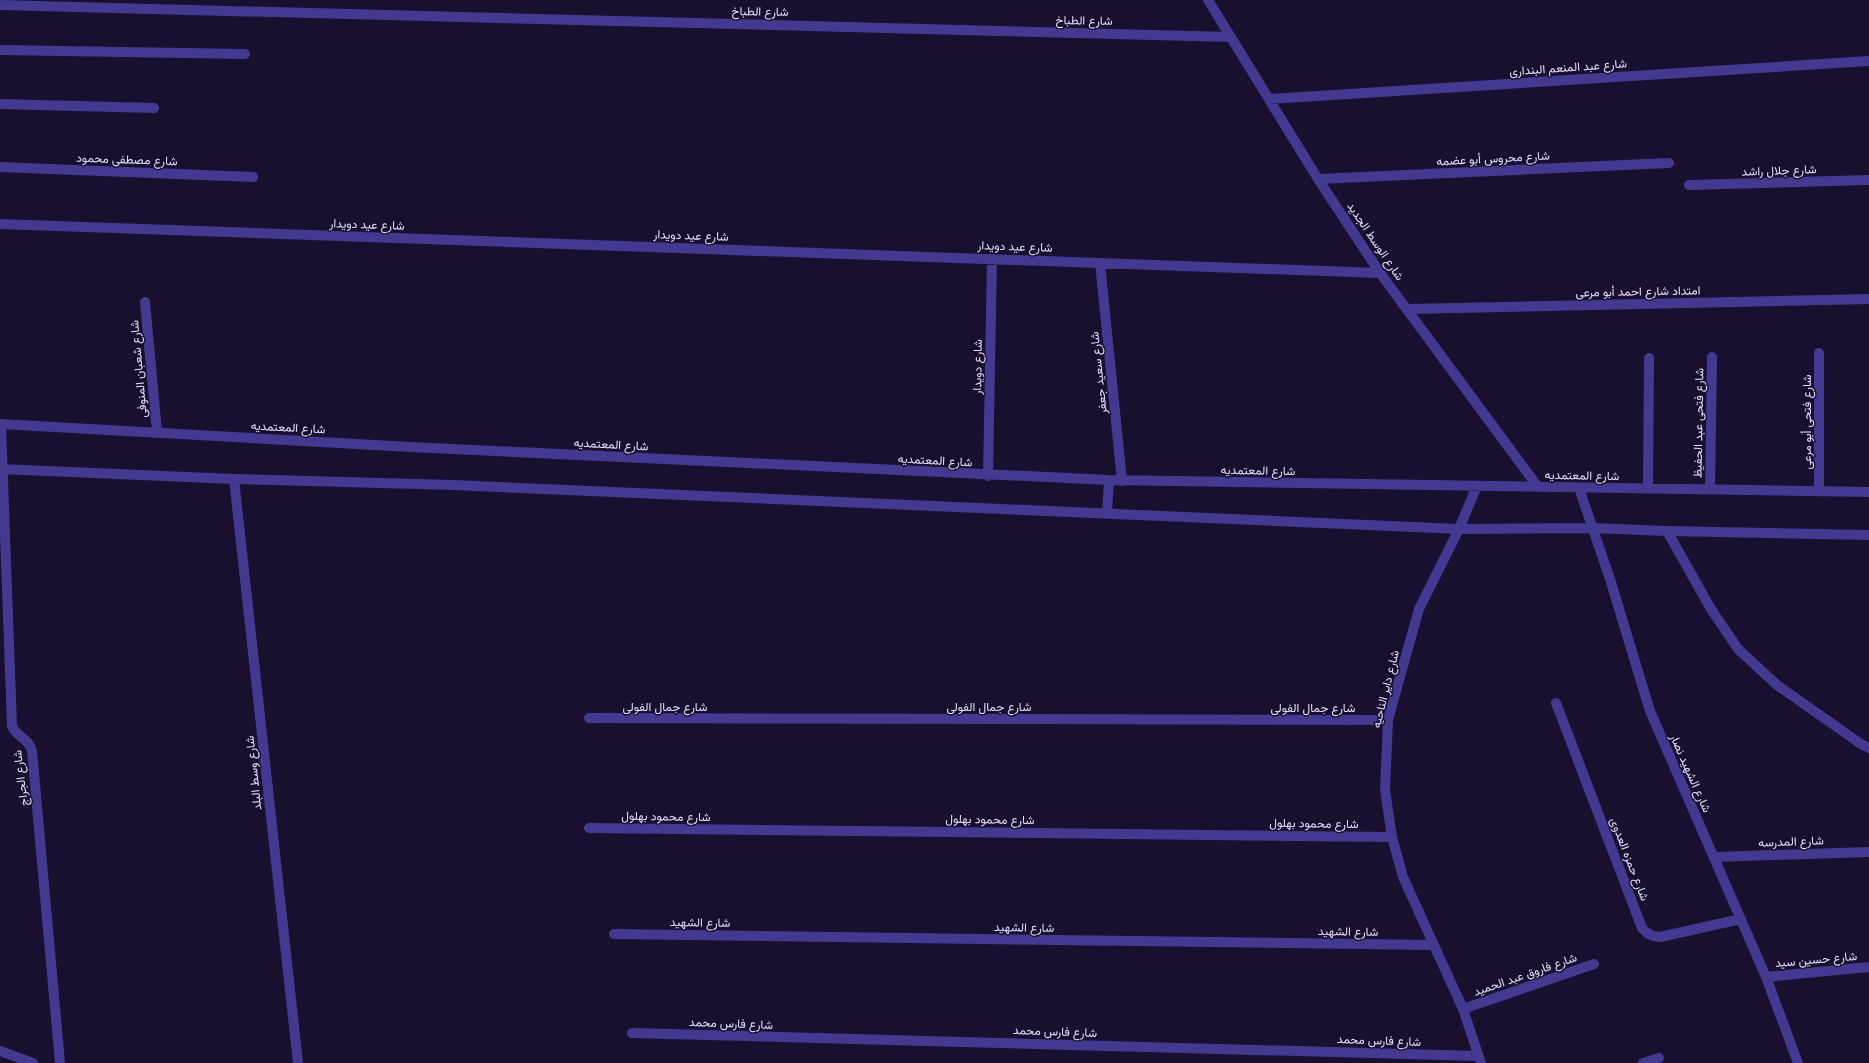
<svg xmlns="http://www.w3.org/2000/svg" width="1869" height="1063" font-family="Mulish,Vazirmatn,sans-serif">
  <rect width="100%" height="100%" fill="#18102e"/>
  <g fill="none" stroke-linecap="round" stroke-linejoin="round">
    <path stroke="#443990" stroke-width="10" d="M1208 0 1318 179 1380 273 1538 487
      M0 5 1231 37
      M0 50 245 54
      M1269 99 1869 61
      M0 104 154 108
      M0 167 253 177
      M1318 179 1669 163
      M1689 185 1869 180
      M0 224 1380 273
      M1100 263 1122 481
      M145 302 157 432
      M1408 309 1869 299
      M0 424 410 447 1109 480 1869 492
      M1 425 12 726C16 737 29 738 32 751L60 1063
      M0 469 234 479 453 485 1459 529 1593 528 1667 531 1869 535
      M988 476 992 258
      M234 479 298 1063
      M1477 486 1459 529 1419 609 1388 720 1385 790 1392 837 1403 877 1463 1009 1481 1063
      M1579 488 1610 579 1650 711 1766 977 1798 1063
      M1648 489 1649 358
      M1710 489 1712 357
      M1819 491V353
      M1107 513 1109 480
      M1667 531 1711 609 1738 649 1777 685 1861 744 1869 748
      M1556 703 1642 928C1647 934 1652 937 1660 937L1741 919
      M589 718 1388 720
      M589 828 1392 837
      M1714 857 1869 852
      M614 934 1434 945
      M1766 977 1869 967
      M1463 1009 1594 964
      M632 1033 1478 1056
      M0 1051 33 1063
      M1643 1063 1659 1058"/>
  </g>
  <g text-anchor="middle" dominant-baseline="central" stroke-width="3" stroke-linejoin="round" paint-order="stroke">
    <g font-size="12" fill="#e5deff" stroke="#18102e">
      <text transform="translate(760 11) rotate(1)">شارع الطباخ</text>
      <text transform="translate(1084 20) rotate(1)">شارع الطباخ</text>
      <text transform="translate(1568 67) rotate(-4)">شارع عبد المنعم البندارى</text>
      <text transform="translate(1493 158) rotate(-3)">شارع محروس أبو عضمه</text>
      <text transform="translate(127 159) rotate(2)">شارع مصطفى محمود</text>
      <text transform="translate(1779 170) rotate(-2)">شارع جلال راشد</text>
      <text transform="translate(367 224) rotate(2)">شارع عيد دويدار</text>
      <text transform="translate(691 235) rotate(2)">شارع عيد دويدار</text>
      <text transform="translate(1376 241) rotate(56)">شارع الوسط الجديد</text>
      <text transform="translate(1015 246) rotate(2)">شارع عيد دويدار</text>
      <text transform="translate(1638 291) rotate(-1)">امتداد شارع احمد أبو مرعى</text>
      <text transform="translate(977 367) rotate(-89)">شارع دويدار</text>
      <text transform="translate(138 369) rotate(-95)">شارع شعبان المنوفى</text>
      <text transform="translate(1098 373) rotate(-96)">شارع سعيد جعفر</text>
      <text transform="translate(1806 422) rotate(-90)">شارع فتحى أبو مرعى</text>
      <text transform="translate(1698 423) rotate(-89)">شارع فتحى عبد الحفيظ</text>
      <text transform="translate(288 427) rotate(3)">شارع المعتمديه</text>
      <text transform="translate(611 444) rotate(3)">شارع المعتمديه</text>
      <text transform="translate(935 460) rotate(3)">شارع المعتمديه</text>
      <text transform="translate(1258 470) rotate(1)">شارع المعتمديه</text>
      <text transform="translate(1582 475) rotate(1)">شارع المعتمديه</text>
      <text transform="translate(1385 689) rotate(-76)">شارع داير الناحيه</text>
      <text x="665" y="706">شارع جمال الفولى</text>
      <text x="989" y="706">شارع جمال الفولى</text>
      <text x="1313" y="707">شارع جمال الفولى</text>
      <text transform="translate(253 773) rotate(-96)">شارع وسط البلد</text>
      <text transform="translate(1691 773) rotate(66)">شارع الشهيد نصار</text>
      <text transform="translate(20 778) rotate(-97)">شارع الجراج</text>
      <text transform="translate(666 816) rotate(1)">شارع محمود بهلول</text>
      <text transform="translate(990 819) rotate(1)">شارع محمود بهلول</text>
      <text transform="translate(1314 823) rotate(1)">شارع محمود بهلول</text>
      <text transform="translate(1791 841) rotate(-2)">شارع المدرسه</text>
      <text transform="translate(1630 859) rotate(69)">شارع حمزه العدوى</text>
      <text transform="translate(700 922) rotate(1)">شارع الشهيد</text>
      <text transform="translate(1024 927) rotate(1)">شارع الشهيد</text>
      <text transform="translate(1348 931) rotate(1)">شارع الشهيد</text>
      <text transform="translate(1816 959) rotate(-5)">شارع حسين سيد</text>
      <text transform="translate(1525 974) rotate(-19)">شارع فاروق عبد الحميد</text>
      <text transform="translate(731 1023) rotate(2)">شارع فارس محمد</text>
      <text transform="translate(1055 1031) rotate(2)">شارع فارس محمد</text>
      <text transform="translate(1379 1040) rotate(2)">شارع فارس محمد</text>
    </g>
  </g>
</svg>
